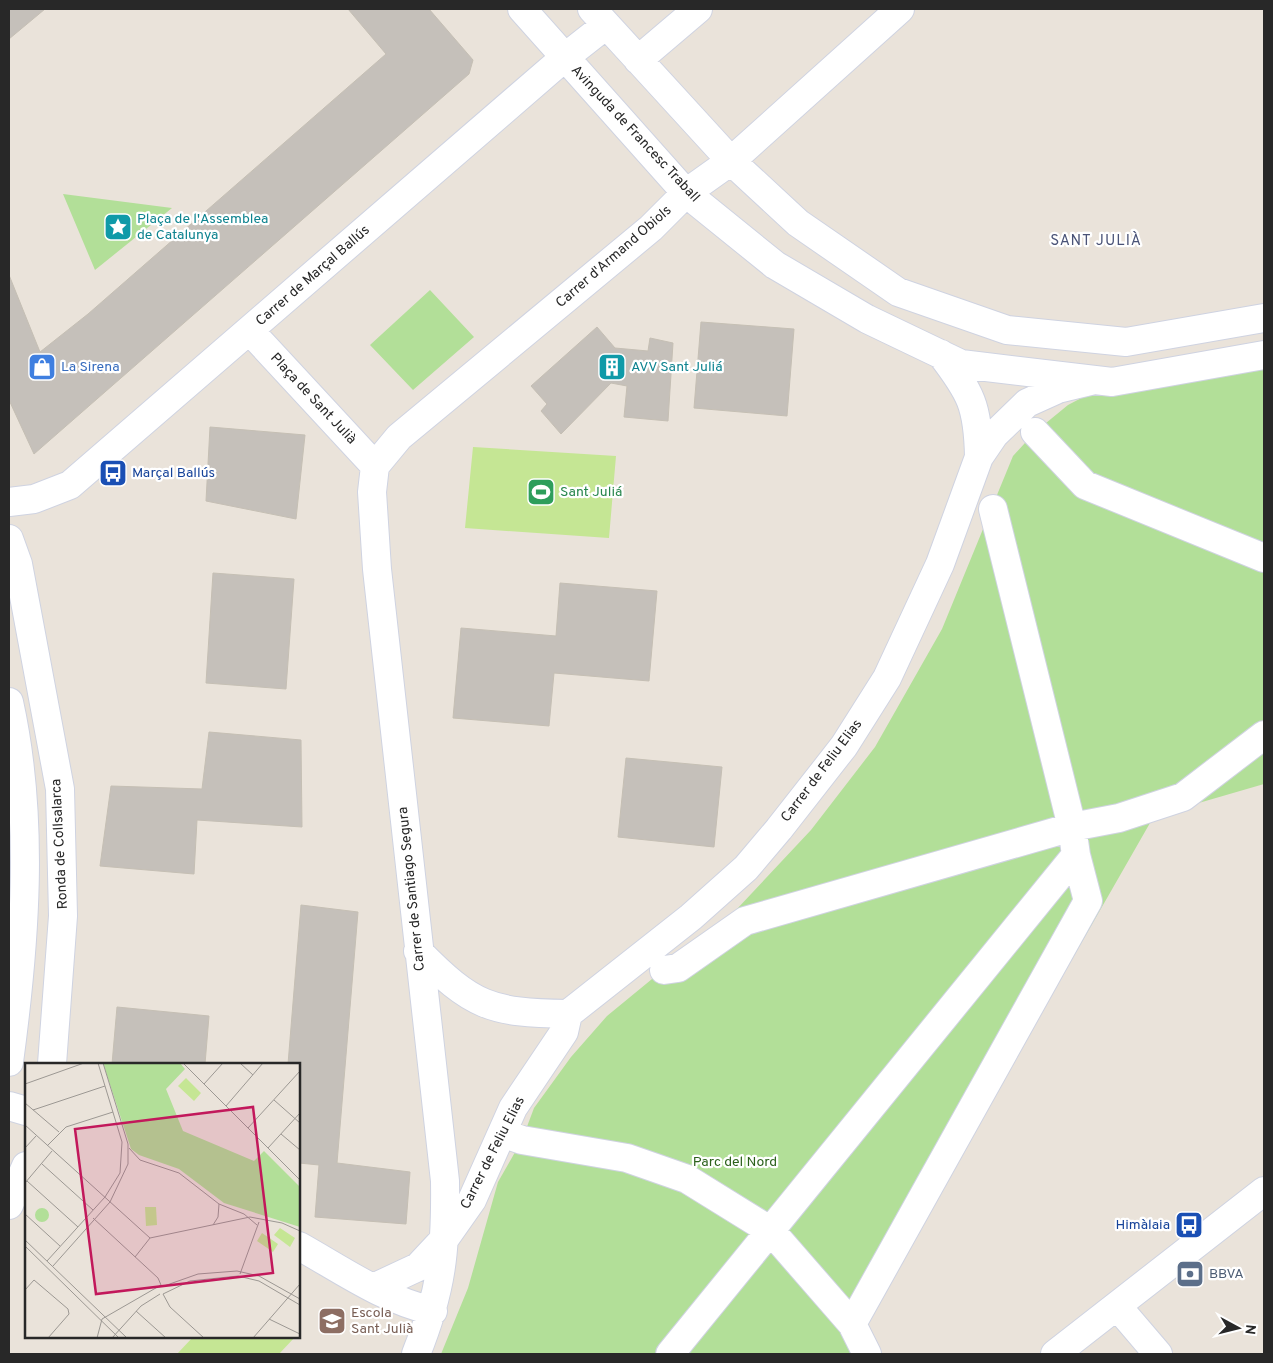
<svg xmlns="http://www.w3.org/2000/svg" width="1273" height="1363" font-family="Overpass,sans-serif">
  <rect width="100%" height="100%" fill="#eae3da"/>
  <path fill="#b2df98" d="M63 194 172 208 95 270Z
    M430 290 474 337 413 390 370 345Z
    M1264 355V784L1154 816 862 1326 880 1354H441L468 1288 498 1182 522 1140 534 1108 571 1057 607 1016 736 910 811 830 875 747 942 629 1013 456 1035 432 1068 405 1112 382Z"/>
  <path fill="#c5e694" d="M473 447 616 456 609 538 465 528Z
    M193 1337H295L279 1354H177Z"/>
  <path fill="#c5c0ba" stroke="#c5bfb4" d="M9 9H45L9 39Z
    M348 9H429L473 60 469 74 34 454 9 400V275L40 352 88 314 386 54Z
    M701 322 794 329 787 416 694 408Z
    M597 327 615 348 648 351 650 338 673 343 668 421 624 417 627 386 611 383 561 434 541 411 547 404 531 386Z
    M210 427 305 435 296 519 206 501Z
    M213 573 294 579 286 689 206 683Z
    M560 583 657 591 649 681 554 673 549 726 453 718 461 628 556 636Z
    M209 732 301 740 302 827 197 820 194 874 100 866 111 786 202 789Z
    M626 758 722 767 714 847 618 837Z
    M301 905 358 912 337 1163 410 1172 406 1224 315 1217 319 1165 299 1163V1064H288Z
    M117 1007 209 1016 205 1064H112Z"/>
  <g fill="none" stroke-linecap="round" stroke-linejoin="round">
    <defs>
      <path id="minor" d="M522 9 686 193 775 265 867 319 961 364 1112 382 1264 355
        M592 9 731 161 798 223 898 292 1007 330 1126 342 1264 318
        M638 60 698 9
        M250 331 375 466
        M941 354C971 393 978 406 979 457
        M1035 432 1085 485 1264 558
        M375 466 372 492 377 569 445 1181C446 1249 442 1290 416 1354
        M375 466 399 437 651 228 686 193 731 161 900 9
        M9 502 34 499 70 485 564 58 606 25
        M9 539 18 564 60 789 63 916 52 1064
        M9 702C35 820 25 944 9 1062
        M418 951C472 1006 490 1013 568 1014
        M664 970 678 968 745 921 1072 827 993 509
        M9 1106 26 1111
        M502 1133 522 1140 627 1158 687 1179 771 1231 852 1324
        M9 1205 26 1166
        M299 1246C342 1270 384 1300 433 1311
        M373 1288 418 1267 446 1237 472 1200 513 1108 564 1032 568 1014 691 917 746 868 779 829 844 746 887 678 940 564 979 457 994 435 1027 403 1058 389 1095 380
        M1117 1306 1158 1354
        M670 1354 1076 855
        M867 1354 852 1324 1088 901 1076 855 1072 827 1119 818 1183 797 1264 735
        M1055 1354 1264 1191"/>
    </defs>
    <use href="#minor" stroke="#cfd3e1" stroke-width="30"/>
    <use href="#minor" stroke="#fff" stroke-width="28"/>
  </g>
  <defs>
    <symbol id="sight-square" viewBox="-11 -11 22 22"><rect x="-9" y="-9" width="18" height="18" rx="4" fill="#0f9aa8" stroke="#fff"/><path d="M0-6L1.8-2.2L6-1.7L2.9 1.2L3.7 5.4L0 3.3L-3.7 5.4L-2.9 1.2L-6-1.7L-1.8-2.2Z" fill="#fff"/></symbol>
    <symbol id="shop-square" viewBox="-11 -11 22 22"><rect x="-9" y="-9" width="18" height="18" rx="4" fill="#3f7fe0" stroke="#fff"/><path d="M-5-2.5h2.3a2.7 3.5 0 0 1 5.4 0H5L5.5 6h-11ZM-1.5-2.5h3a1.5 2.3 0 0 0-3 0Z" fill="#fff"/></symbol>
    <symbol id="building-square" viewBox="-11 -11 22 22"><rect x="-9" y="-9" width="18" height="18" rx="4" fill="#0f9aa8" stroke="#fff"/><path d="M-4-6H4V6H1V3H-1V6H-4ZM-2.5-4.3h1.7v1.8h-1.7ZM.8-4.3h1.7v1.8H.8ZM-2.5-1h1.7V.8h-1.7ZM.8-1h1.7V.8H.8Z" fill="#fff"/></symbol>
    <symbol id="bus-square" viewBox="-11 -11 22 22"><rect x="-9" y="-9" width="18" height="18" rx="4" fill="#1a4fb4" stroke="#fff"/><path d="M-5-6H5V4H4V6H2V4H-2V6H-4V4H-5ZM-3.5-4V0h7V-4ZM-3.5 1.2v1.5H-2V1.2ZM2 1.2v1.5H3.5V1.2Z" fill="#fff"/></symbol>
    <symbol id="stadium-square" viewBox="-11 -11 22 22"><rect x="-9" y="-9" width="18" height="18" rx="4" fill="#2e9e5b" stroke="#fff"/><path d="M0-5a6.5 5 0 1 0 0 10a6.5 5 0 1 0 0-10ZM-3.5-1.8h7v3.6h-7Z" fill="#fff"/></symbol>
    <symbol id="bank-square" viewBox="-11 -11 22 22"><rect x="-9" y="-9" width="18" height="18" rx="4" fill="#5c6f8a" stroke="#fff"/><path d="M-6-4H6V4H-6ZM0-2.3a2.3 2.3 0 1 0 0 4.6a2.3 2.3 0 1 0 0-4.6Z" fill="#fff"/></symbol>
    <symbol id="school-square" viewBox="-11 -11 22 22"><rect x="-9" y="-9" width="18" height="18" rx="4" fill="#8d6e63" stroke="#fff"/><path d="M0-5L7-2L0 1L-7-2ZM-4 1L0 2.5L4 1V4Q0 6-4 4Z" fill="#fff"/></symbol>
  </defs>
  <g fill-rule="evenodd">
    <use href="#sight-square" x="102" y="211" width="32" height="32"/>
    <use href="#shop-square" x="26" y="351" width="32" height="32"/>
    <use href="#building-square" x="596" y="351" width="32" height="32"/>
    <use href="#bus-square" x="97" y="457" width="32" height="32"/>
    <use href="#stadium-square" x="525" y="476" width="32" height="32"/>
    <use href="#bus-square" x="1173" y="1209" width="32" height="32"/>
    <use href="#bank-square" x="1174" y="1258" width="32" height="32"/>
    <use href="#school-square" x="316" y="1305" width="32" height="32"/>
  </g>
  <g text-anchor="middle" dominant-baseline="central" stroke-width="4.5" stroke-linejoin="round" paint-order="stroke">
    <g font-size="14" fill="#282828" stroke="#fff">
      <text transform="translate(635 134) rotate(47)">Avinguda de Francesc Traball</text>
      <text transform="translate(614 257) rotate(-41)">Carrer d'Armand Obiols</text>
      <text transform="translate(313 276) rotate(-41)">Carrer de Marçal Ballús</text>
      <text transform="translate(313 399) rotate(47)">Plaça de Sant Julià</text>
      <text transform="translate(822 771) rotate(-53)">Carrer de Feliu Elias</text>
      <text transform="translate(60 844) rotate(-93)">Ronda de Collsalarca</text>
      <text transform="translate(412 889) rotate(-96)">Carrer de Santiago Segura</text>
      <text transform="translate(493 1153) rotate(-63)">Carrer de Feliu Elias</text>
    </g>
    <g font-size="14" fill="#0d838f" stroke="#fff" text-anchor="start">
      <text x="137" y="219">Plaça de l'Assemblea<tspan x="137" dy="16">de Catalunya</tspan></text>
      <text x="631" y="367">AVV Sant Juliá</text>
    </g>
    <g font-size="14" fill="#366cbe" stroke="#fff" text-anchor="start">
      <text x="61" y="367">La Sirena</text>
    </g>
    <g font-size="14" fill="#164399" stroke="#fff" text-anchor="start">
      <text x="132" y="473">Marçal Ballús</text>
      <text x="1170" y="1225" text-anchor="end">Himàlaia</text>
    </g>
    <g font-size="14" fill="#27864d" stroke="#fff" text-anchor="start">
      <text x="560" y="492">Sant Juliá</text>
    </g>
    <g font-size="14" fill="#2c611c" stroke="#fff">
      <text x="735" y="1162">Parc del Nord</text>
    </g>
    <g font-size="14" fill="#4e5e75" stroke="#fff" text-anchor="start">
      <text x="1209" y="1274">BBVA</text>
    </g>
    <g font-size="14" fill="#785e54" stroke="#fff" text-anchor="start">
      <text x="351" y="1313">Escola<tspan x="351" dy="16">Sant Julià</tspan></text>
    </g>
    <g font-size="15" letter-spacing="1" fill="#4a5377" stroke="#fff">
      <text x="1096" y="241">SANT JULIÀ</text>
    </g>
  </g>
  <g transform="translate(25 1063)">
    <rect width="275" height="275" fill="#eae3da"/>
    <path d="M78 0H155L160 6 141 26 158 68 229 98 239 88 275 124V164L199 140 154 106 114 92 106 86ZM10 152a7 7 0 1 1 14 0a7 7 0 1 1-14 0Z" fill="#b2df98"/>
    <path d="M161 15 176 30 169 38 153 23ZM120 144H131L132 162 121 163ZM255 165 270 175 265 184 249 172ZM237 170 253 181 248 189 232 178Z" fill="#c5e694"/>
    <path fill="none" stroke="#9c9893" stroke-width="1" d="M158 0 275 117M215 0 228 12M0 21 59 0M179 21 198 0M249 37 275 60M0 40 34 69M201 43 238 0M8 47 80 23M0 62 125 175M223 65 275 8M256 71 275 87M22 83 41 64 88 49M0 85 11 73M104 85 115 97 154 110 194 141 219 151 232 162M243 85 275 50M17 101 68 147M2 118 53 164M0 120 27 88M0 151 35 183M68 155 133 215 136 222M188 162 193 154 194 141M125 175 225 154 257 160 275 168M0 177 102 275M0 183 94 275M110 194 125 175M22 198 80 134 95 110 97 79 73 0M28 203 85 139 103 101V81L78 0M215 211 234 159M139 223 173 211 212 208 234 213 275 236M0 227 9 217 43 246 44 251 23 275M138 231 165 218 213 213 234 218 275 242M138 231 145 244 179 275M111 248 141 275M244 256 275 271M72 275 77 256 136 222M87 275 116 243 135 231M228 275 275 221"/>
    <path fill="#c2185b" fill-opacity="0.15" stroke="#c2185b" stroke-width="2.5" d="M228 44 248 210 71 231 50 66Z"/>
    <rect width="275" height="275" fill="none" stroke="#282828" stroke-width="2.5"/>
  </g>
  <rect width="1273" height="1363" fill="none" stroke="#282828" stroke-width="20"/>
  <g transform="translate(1238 1328) rotate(97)" stroke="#ffffff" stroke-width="4" paint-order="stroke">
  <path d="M0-4L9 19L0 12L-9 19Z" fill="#282828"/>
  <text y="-8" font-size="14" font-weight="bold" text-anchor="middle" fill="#282828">N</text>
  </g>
</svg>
